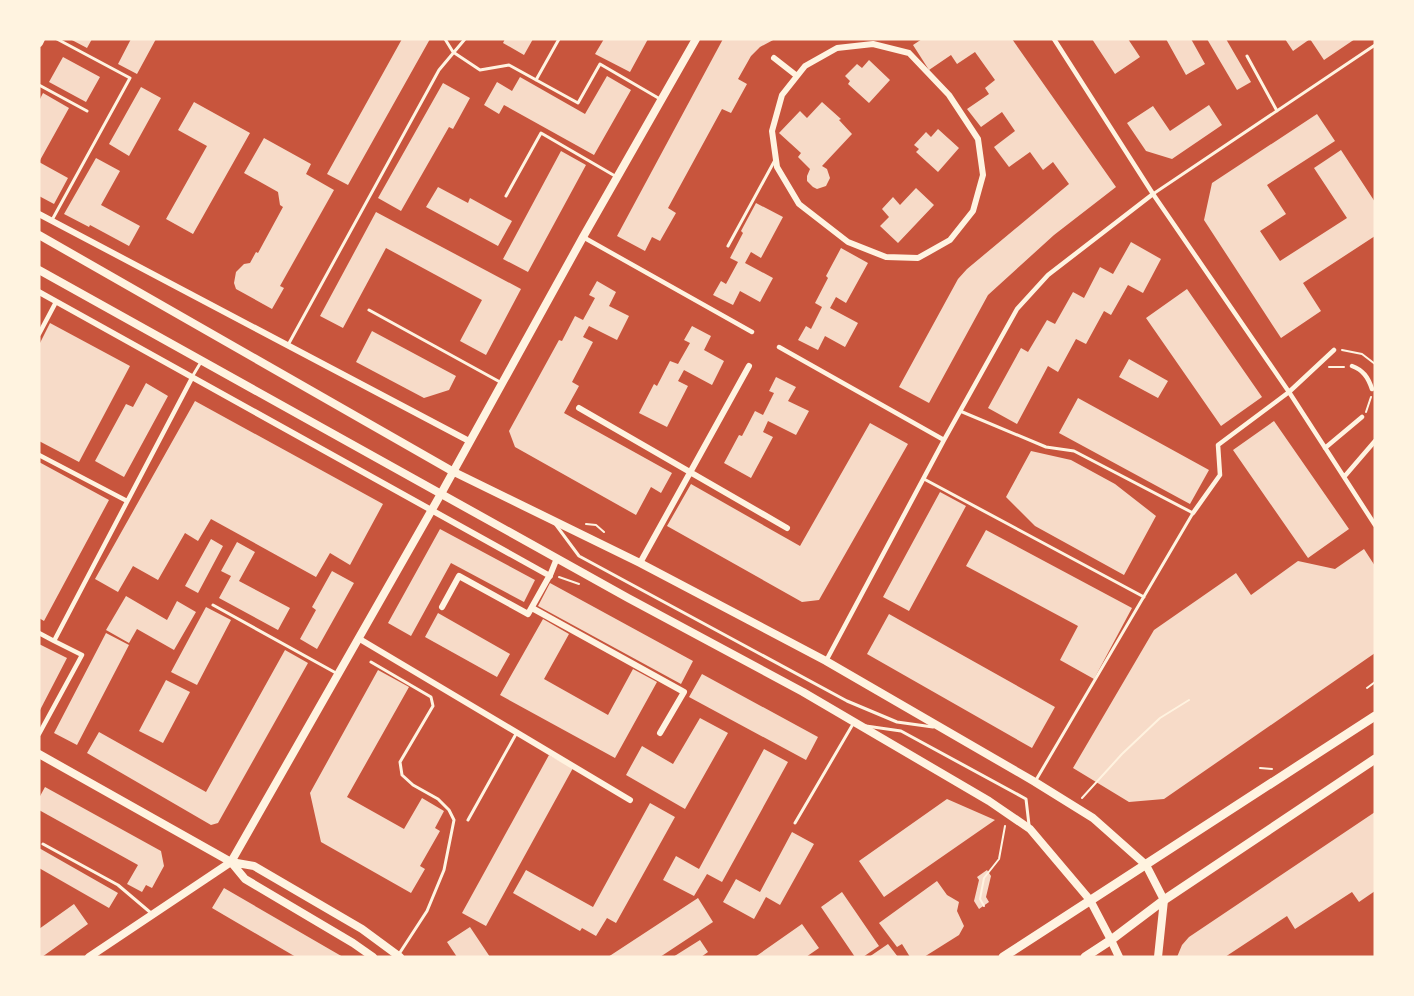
<svg xmlns="http://www.w3.org/2000/svg" width="1414" height="996" font-family="'Titillium Web',sans-serif">
  <rect width="100%" height="100%" fill="#c8553d"/>
  <path fill="#f7dbc8" d="M70 39H92L87 48Z
    M131 39H156L137 74 118 64Z
    M402 39H430L348 185 327 174Z
    M505 39H533L524 55 503 43Z
    M604 39H648L630 72 595 54Z
    M723 39H775L760 47 751 56 738 79 747 84 731 113 722 109 668 208 676 213 660 241 652 237 645 251 617 236Z
    M922 39H1012L1116 187 1054 235 988 295 929 403 899 387 958 279 967 269 1069 184 1053 162 1043 170 1030 152 1009 167 994 147 1015 131 1002 112 981 127 967 109 989 94 985 88 995 80 975 52 957 64 951 55 929 70 913 45Z
    M1092 39H1128L1140 57 1115 74Z
    M1166 39H1191L1205 64 1186 75Z
    M1207 39H1226L1251 82 1237 90Z
    M1285 39H1355L1324 60 1310 39 1293 51Z
    M63 57 100 77 86 102 49 82Z
    M869 60 890 80 869 103 848 84 850 81 845 76 857 64 862 68Z
    M607 76 631 90 594 155 504 105 499 114 484 105 497 82 512 91 520 77 585 114Z
    M443 83 470 98 453 129 449 127 401 211 378 198Z
    M141 87 161 98 129 156 109 144Z
    M43 93 69 108 39 162 68 178 54 204 39 196V101Z
    M194 102 250 133 193 234 166 219 207 146 178 130Z
    M822 102 841 119 839 120 852 134 822 166 827 169 830 178 826 186 817 189 813 187 807 181V176L810 169 798 157 801 153 779 133 800 111 807 118Z
    M1209 105 1222 125 1172 159 1146 151 1127 123 1153 106 1170 131Z
    M1317 114 1335 141 1267 185 1286 214 1260 231 1280 261 1347 218 1314 168 1341 150 1375 202V236L1303 283 1321 311 1281 338 1204 220 1212 183Z
    M938 129 959 148 938 172 916 152 919 149 914 145 926 132 931 137Z
    M264 138 311 164 306 174 334 190 280 286 284 288 272 309 236 289 234 283 236 272 244 264 250 263 256 252 258 253 283 207 280 205 278 192 244 173Z
    M561 151 586 165 528 272 503 259Z
    M96 158 120 171 101 205 140 226 129 246 90 225 89 227 64 214Z
    M438 187 468 203 470 198 512 221 498 246 426 207Z
    M916 188 934 205 898 243 880 226 889 217 882 209 893 197 900 205Z
    M756 203 783 217 761 258 751 252 745 263 773 278 760 302 740 291 733 305 713 295 721 281 726 284 738 262 730 258 743 233 741 231Z
    M376 212 521 289 486 355 460 341 482 300 386 248 343 328 320 316Z
    M1131 242 1161 259 1143 293 1128 285 1111 315 1104 311 1086 344 1076 339 1058 372 1048 366 1017 424 988 408 1021 348 1028 352 1047 320 1055 324 1073 292 1084 298 1100 267 1113 274Z
    M841 248 868 263 846 303 836 297 830 308 858 323 845 347 825 336 818 350 798 340 806 326 811 329 822 307 815 303 828 278 826 276Z
    M597 281 616 292 609 306 629 316 617 340 589 326 583 337 593 342 572 382 579 386 564 413 672 473 661 493 651 487 636 515 515 447 509 431 559 340 562 341 575 316 583 320 595 298 589 295Z
    M1187 289 1262 397 1221 426 1146 318Z
    M50 323 130 366 79 462 39 441V345Z
    M692 326 711 336 704 350 724 361 712 385 684 370 678 381 688 386 667 427 639 413 654 384 657 386 670 361 678 364 690 343 684 340Z
    M372 331 456 376 449 390 424 398 356 362Z
    M1129 359 1168 381 1158 398 1119 377Z
    M776 377 796 387 788 401 809 411 796 435 768 421 763 432 773 437 751 478 724 463 739 435 742 436 755 411 763 415 774 393 769 391Z
    M146 383 168 396 124 477 95 461 126 404 133 407Z
    M1078 398 1209 470 1190 504 1059 433Z
    M195 401 383 504 350 565 330 553 316 577 211 519 198 541 185 533 158 580 133 566 118 592 95 579Z
    M1274 421 1349 529 1308 558 1233 450Z
    M870 423 908 444 819 600 802 602 667 526 691 484 800 546Z
    M1031 451 1071 460 1115 484 1156 516 1124 575 1035 526 1006 497Z
    M39 462 109 500 44 621 39 618Z
    M940 492 966 506 909 611 883 597Z
    M440 529 535 580 524 602 451 563 411 636 388 623Z
    M986 530 1132 608 1094 679 1060 660 1078 626 966 566Z
    M211 539 223 546 198 593 185 586Z
    M237 542 255 552 239 581 290 608 278 630 219 598 231 576 221 571Z
    M1364 549 1375 566V653L1164 799 1129 802 1073 768 1154 630 1236 573 1251 595 1298 561 1335 569Z
    M332 571 354 583 317 649 300 639 316 610 312 607Z
    M550 583 693 661 681 684 538 606Z
    M126 596 167 620 177 601 196 612 174 650 137 629 129 643 106 630Z
    M206 607 231 620 197 685 171 672Z
    M438 613 510 654 497 677 425 637Z
    M889 614 1055 707 1032 748 867 654Z
    M543 619 569 634 544 679 608 715 633 669 657 682 615 758 500 695Z
    M106 633 129 645 77 745 54 733Z
    M39 644 67 658 39 712Z
    M285 650 308 663 218 823 211 825 87 753 99 732 206 792Z
    M378 670 409 687 347 797 404 829 422 798 444 811 435 828 440 831 420 866 425 869 411 893 321 842 310 793Z
    M702 674 818 737 806 760 689 697Z
    M166 680 190 692 163 743 139 731Z
    M700 718 728 733 685 809 626 775 642 746 673 764Z
    M764 749 788 762 722 882 707 874 694 896 663 880 676 856 699 869Z
    M549 755 573 768 486 926 462 913Z
    M45 787 161 851 164 866 152 888 146 885 142 892 127 884 138 865 39 810V798Z
    M947 799 995 820 884 897 859 861Z
    M650 803 675 817 616 923 607 918 596 936 582 928 580 931 513 893 526 870 593 907Z
    M1375 812V891L1359 902 1352 892 1295 929 1287 916 1225 957H1177L1182 945 1189 937Z
    M792 832 814 844 780 905 766 897 754 919 723 902 736 879 760 892Z
    M39 848 118 893 109 908 39 868Z
    M987 870 991 876 986 897 989 902 979 909 974 901 979 880 977 877Z
    M937 881 947 895 959 902 957 911 964 926 959 935 924 957H910L902 944 897 947 879 923Z
    M224 888 343 957H296L212 908Z
    M842 892 879 946 863 957H855L821 907Z
    M698 898 713 922 660 957H608Z
    M74 904 88 924 42 957H39V929Z
    M802 924 819 948 806 957H755Z
    M470 927 490 957H457L447 942Z
    M700 940 708 952 701 957H673Z
    M888 944 898 957H869Z"/>
  <g fill="none" stroke-linecap="round" stroke-linejoin="round">
    <path stroke="#fff3e0" stroke-width="2" d="M1342 350 1362 354 1375 364
      M1329 367H1344
      M1366 412 1371 397
      M586 524 596 525 604 532
      M559 577 579 584
      M1367 688 1375 682
      M1260 768 1272 769
      M1082 798 1122 754 1160 718 1189 700
      M984 906 980 899 984 878 999 859 1005 826"/>
    <path stroke="#fff3e0" stroke-width="3" d="M445 39 453 52 480 70 509 65 578 103 600 64 660 99
      M1247 56 1277 111
      M536 80 559 39
      M39 85 87 111
      M1153 194 1375 45
      M506 196 541 133 615 176
      M52 220 130 78 57 39
      M728 246 775 160
      M369 310 500 382
      M288 345 439 70 465 39
      M192 377 201 362
      M960 411 1046 447 1074 451 1193 513 1036 780
      M924 479 1144 597
      M556 525 579 556 847 701 897 722 933 727
      M213 605 336 673
      M371 662 431 697 433 706 400 762 402 775 413 785 438 799 449 810 454 820 444 870 427 911 399 954
      M866 726 901 731 1026 799 1029 825
      M468 820 516 734
      M795 823 853 724
      M43 844 118 885 151 913"/>
    <path stroke="#fff3e0" stroke-width="4.5" d="M1054 39 1153 194 1289 392 1375 525
      M583 237 752 332
      M39 334 56 302
      M779 347 944 440
      M1352 366C1363 370 1368 377 1372 389
      M1325 448 1362 417
      M39 455 127 501
      M1344 477 1375 441
      M1193 513 1220 475 1218 445 1289 392 1334 350
      M39 633 54 641 192 378
      M826 661 944 440 1017 309 1048 275 1153 194
      M39 734 82 655 54 641"/>
    <path stroke="#fff3e0" stroke-width="6" d="M873 44 909 53 949 95 978 139 983 175 973 211 950 240 918 258 886 257 848 242 799 204 777 167 772 131 782 95 805 66 837 48Z
      M774 58 797 76
      M39 214 469 441
      M39 292 550 576
      M579 408 787 528
      M640 563 749 366
      M442 607 459 576 528 614 551 573 557 558
      M532 608 684 692 660 733
      M358 638 630 800"/>
    <path stroke="#fff3e0" stroke-width="8" d="M39 43 41 39
      M39 754 231 862 254 866 362 929 400 957
      M231 862 245 879 353 943 373 957
      M1111 940 1119 957
      M89 957 231 862 442 492 583 237 696 39
      M1158 957 1164 900"/>
    <path stroke="#fff3e0" stroke-width="8" d="M39 235 452 471 640 563 826 661 1035 782 1093 818 1146 865 1164 900
      M39 270 628 598 803 692 989 801 1030 829 1090 900 1111 940"/>
    <path stroke="#fff3e0" stroke-width="9" d="M1003 957 1375 716
      M1085 957 1111 940 1164 900 1375 759"/>
  </g>
  <rect width="1414" height="996" fill="none" stroke="#fff3e0" stroke-width="81"/>
</svg>
